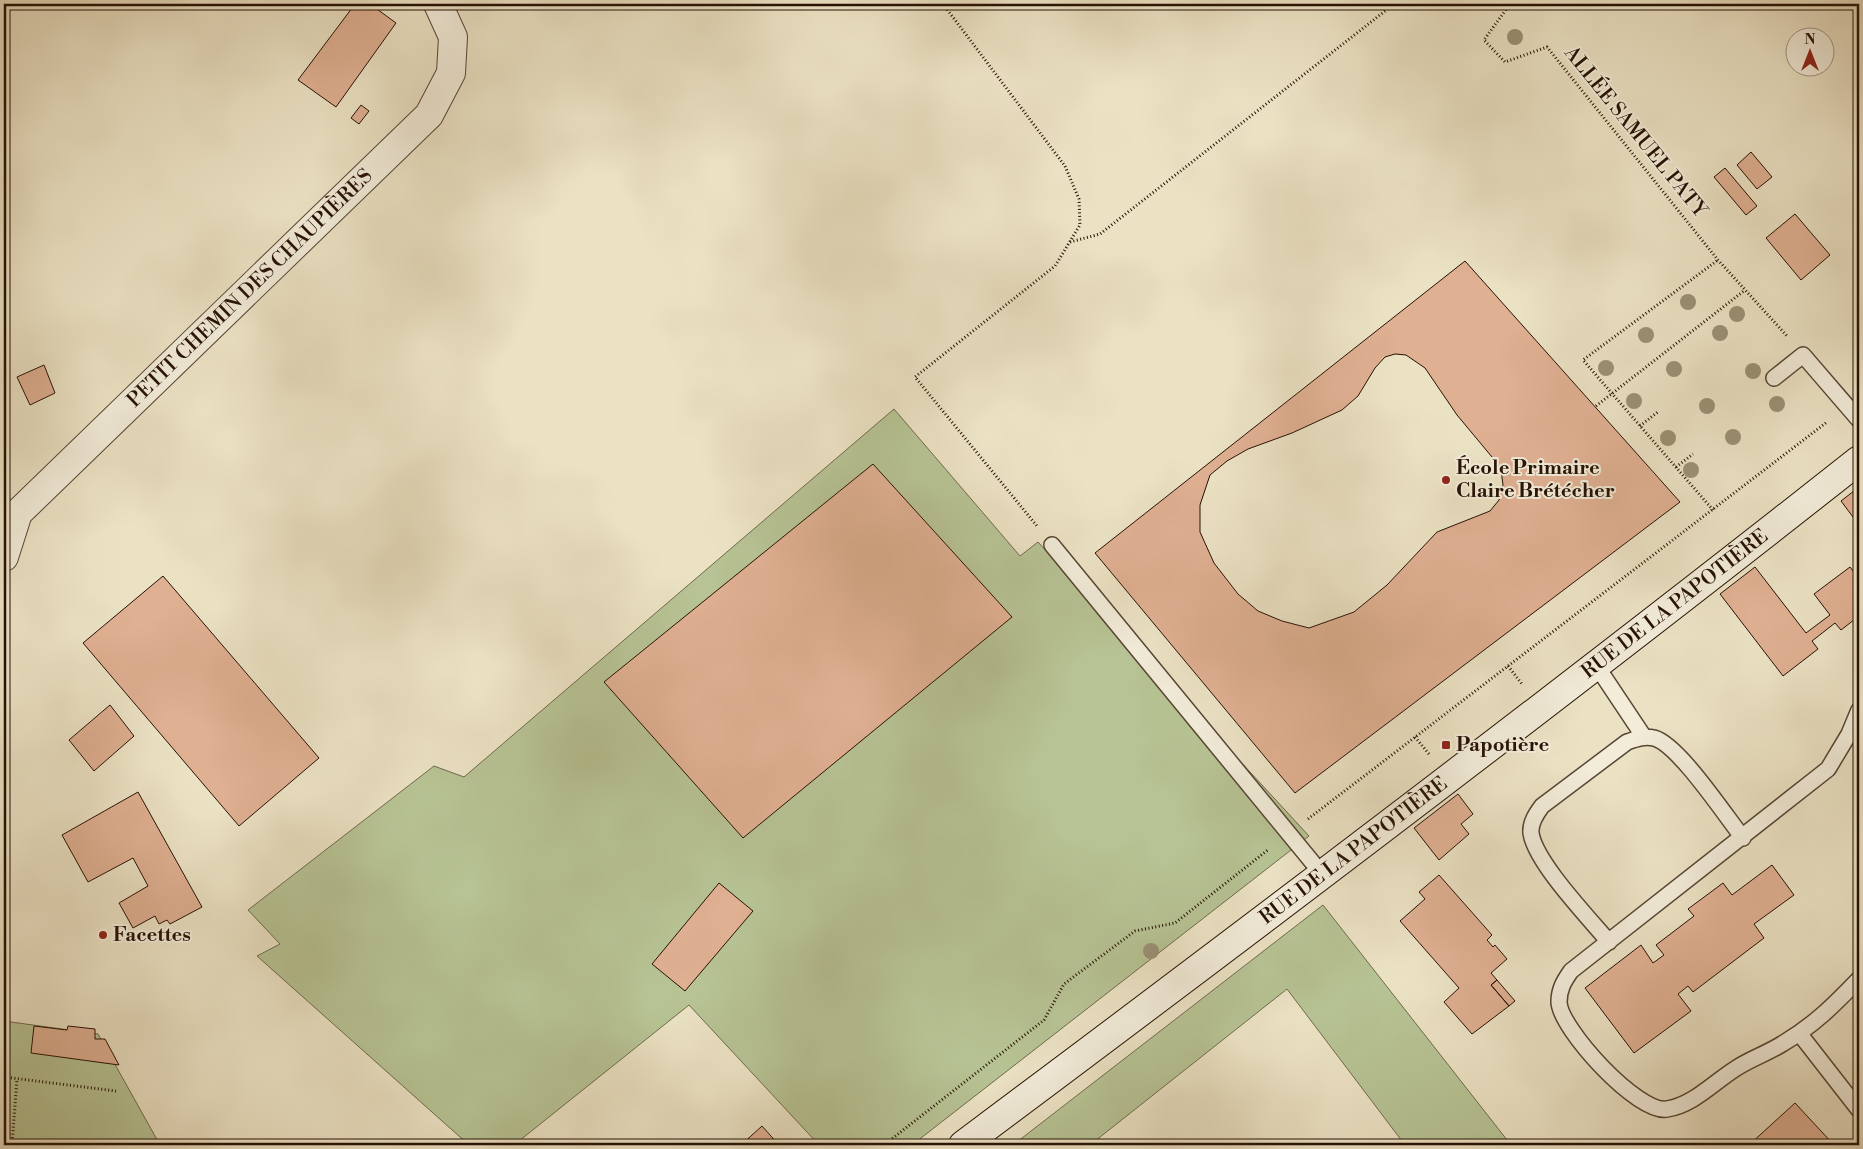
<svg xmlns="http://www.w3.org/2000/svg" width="1863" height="1149" font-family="'Libre Bodoni',serif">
  <rect width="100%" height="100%" fill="#ebe2c4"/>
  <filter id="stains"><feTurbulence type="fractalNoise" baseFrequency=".004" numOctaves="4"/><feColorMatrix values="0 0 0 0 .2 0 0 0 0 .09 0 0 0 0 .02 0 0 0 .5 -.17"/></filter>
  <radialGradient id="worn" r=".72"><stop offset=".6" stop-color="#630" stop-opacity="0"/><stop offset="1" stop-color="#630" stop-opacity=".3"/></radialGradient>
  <path fill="#b7c394" stroke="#6e6a4c" d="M894 409 1020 556 1038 542 1309 836 912 1145H819L689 1005 514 1145H469L257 956 280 944 248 910 434 766 464 777Z
    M1323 905 1511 1145H1405L1287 989 1090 1145H1013Z
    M4 1021 98 1034 160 1145H4Z"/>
  <path fill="#dfb092" stroke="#261104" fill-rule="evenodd" d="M355 4H370L396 23 336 107 298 80Z
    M361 105 369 111 359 124 351 118Z
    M1751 152 1772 177 1757 189 1737 165Z
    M1725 168 1757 206 1746 215 1714 177Z
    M1795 214 1830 255 1801 280 1766 238Z
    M1465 261 1680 502 1295 793 1095 553ZM1395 354 1406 355 1425 368 1457 415 1492 457 1501 470 1503 485 1499 500 1490 511 1437 532 1387 585 1354 612 1309 628 1282 621 1258 611 1238 594 1214 563 1200 532V505L1210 475 1227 461 1248 449 1292 433 1342 410 1358 396 1375 368 1385 357Z
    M44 365 55 393 30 405 17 377Z
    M873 464 1012 617 743 838 604 682Z
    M1859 487V525L1841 501Z
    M1755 567 1806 633 1830 615 1814 594 1850 567 1859 579V616L1841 630 1835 623 1812 641 1818 649 1783 676 1720 594Z
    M163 576 319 758 239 826 83 643Z
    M110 705 134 736 94 771 69 740Z
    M138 792 202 907 170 924 167 920 159 924 155 916 133 928 119 903 148 886 133 858 88 882 62 835Z
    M1458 794 1473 814 1461 824 1469 834 1439 860 1414 828Z
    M1772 865 1794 895 1754 924 1764 938 1693 992 1688 986 1678 994 1691 1011 1634 1053 1585 988 1641 945 1653 963 1664 955 1656 945 1694 916 1688 909 1723 883 1732 895Z
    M1439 875 1492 935 1487 940 1493 947 1495 945 1507 959 1491 973 1497 980 1491 985 1509 1006 1472 1034 1444 1002 1459 988 1400 921 1425 899 1419 892Z
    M719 883 753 911 685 991 652 964Z
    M1497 980 1515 1001 1509 1006 1491 985Z
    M34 1026 67 1030 68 1026 95 1029V1039H105L119 1065 31 1053Z
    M1795 1103 1834 1145H1749Z
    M762 1126 779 1145H741Z"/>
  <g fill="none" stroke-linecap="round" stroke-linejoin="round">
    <defs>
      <path id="lane" d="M1774 378 1803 355 1859 420
        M1052 545 1322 874
        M1596 665 1644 737
        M1859 710 1849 734 1828 769 1571 971C1564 981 1559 989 1559 1002 1560 1029 1638 1114 1667 1109 1693 1105 1713 1083 1735 1069 1750 1059 1766 1054 1782 1044 1814 1025 1833 1006 1859 979
        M1609 942C1589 918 1535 862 1531 833 1530 823 1536 814 1542 806L1627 742C1636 739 1644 736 1654 738 1678 744 1725 815 1743 838
        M1799 1033 1859 1110"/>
      <g id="street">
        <path id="s1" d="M4 557 18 513 429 115 451 73 453 37 438 4"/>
      </g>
      <g id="secondary">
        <path id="s2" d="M963 1145C1264 920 1564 693 1859 460"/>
      </g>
    </defs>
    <use href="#lane" stroke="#574534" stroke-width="18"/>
    <use href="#street" stroke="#574534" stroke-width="30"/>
    <use href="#secondary" stroke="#261104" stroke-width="30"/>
    <path stroke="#261104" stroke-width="3" stroke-dasharray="1 2.5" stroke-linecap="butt" d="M943 4 1065 166 1079 199 1080 225 1055 266 915 377 1037 526
      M1510 4 1484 40 1505 62 1547 47 1718 260 1787 336
      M1070 242 1100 234 1394 4
      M1596 406 1745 290
      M1640 426 1659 411
      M1676 467 1693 454
      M1713 510 1583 360 1718 260
      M1508 666 1522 684
      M1415 737 1429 754
      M1308 819 1827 422
      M4 1077 116 1091
      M12 1145 17 1079
      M884 1145 1044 1020 1064 984 1135 931 1175 923 1269 849"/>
    <use href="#lane" stroke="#f2ecd9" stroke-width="15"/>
    <use href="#street" stroke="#f2ecd9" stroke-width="28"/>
    <use href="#secondary" stroke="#f2ecd9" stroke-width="28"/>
  </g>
  <g fill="#9b9176">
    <circle cx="1515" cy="37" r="8"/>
    <circle cx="1688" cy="302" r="8"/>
    <circle cx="1737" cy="314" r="8"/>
    <circle cx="1720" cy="333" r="8"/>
    <circle cx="1646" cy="335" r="8"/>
    <circle cx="1606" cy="368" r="8"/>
    <circle cx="1674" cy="369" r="8"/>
    <circle cx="1753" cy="371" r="8"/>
    <circle cx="1634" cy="401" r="8"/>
    <circle cx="1777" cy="404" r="8"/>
    <circle cx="1707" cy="406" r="8"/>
    <circle cx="1733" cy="437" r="8"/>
    <circle cx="1668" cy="438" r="8"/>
    <circle cx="1691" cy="470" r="8"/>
    <circle cx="1151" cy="951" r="8"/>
  </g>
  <g fill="#8f2418" stroke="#f2ecd9" stroke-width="2">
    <circle cx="1446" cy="480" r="5"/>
    <rect x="1441" y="740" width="10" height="10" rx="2.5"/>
    <circle cx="103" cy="935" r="5"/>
  </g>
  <g text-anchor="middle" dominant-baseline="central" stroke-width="4" stroke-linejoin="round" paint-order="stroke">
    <g font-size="20" fill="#261104" stroke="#f2ecd9">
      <text transform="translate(1635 132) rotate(51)">ALLÉE SAMUEL PATY</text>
      <text stroke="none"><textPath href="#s1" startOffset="369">PETIT CHEMIN DES CHAUPIÈRES</textPath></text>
      <text stroke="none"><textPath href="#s2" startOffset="894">RUE DE LA PAPOTIÈRE</textPath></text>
      <text stroke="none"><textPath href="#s2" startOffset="489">RUE DE LA PAPOTIÈRE</textPath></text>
    </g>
    <g font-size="20" font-weight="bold" fill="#261104" stroke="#f2ecd9" text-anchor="start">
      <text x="1456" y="468">École Primaire<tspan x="1456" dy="23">Claire Brétécher</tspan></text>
      <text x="1456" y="745">Papotière</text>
      <text x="113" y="935">Facettes</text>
    </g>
  </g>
  <rect width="1863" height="1149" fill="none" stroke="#ebe2c4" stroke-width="20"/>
  <rect x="5" y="5" width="1853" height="1139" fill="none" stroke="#261104" stroke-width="2.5"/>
  <rect x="10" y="10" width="1843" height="1129" fill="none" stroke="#261104"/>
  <g transform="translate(1810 52)"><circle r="24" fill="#f2ecd9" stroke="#a09484"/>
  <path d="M0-4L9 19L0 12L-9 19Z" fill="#8f2418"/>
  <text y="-8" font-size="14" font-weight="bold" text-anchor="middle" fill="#261104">N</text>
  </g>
  <rect width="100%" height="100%" filter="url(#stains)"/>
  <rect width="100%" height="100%" fill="url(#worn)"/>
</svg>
